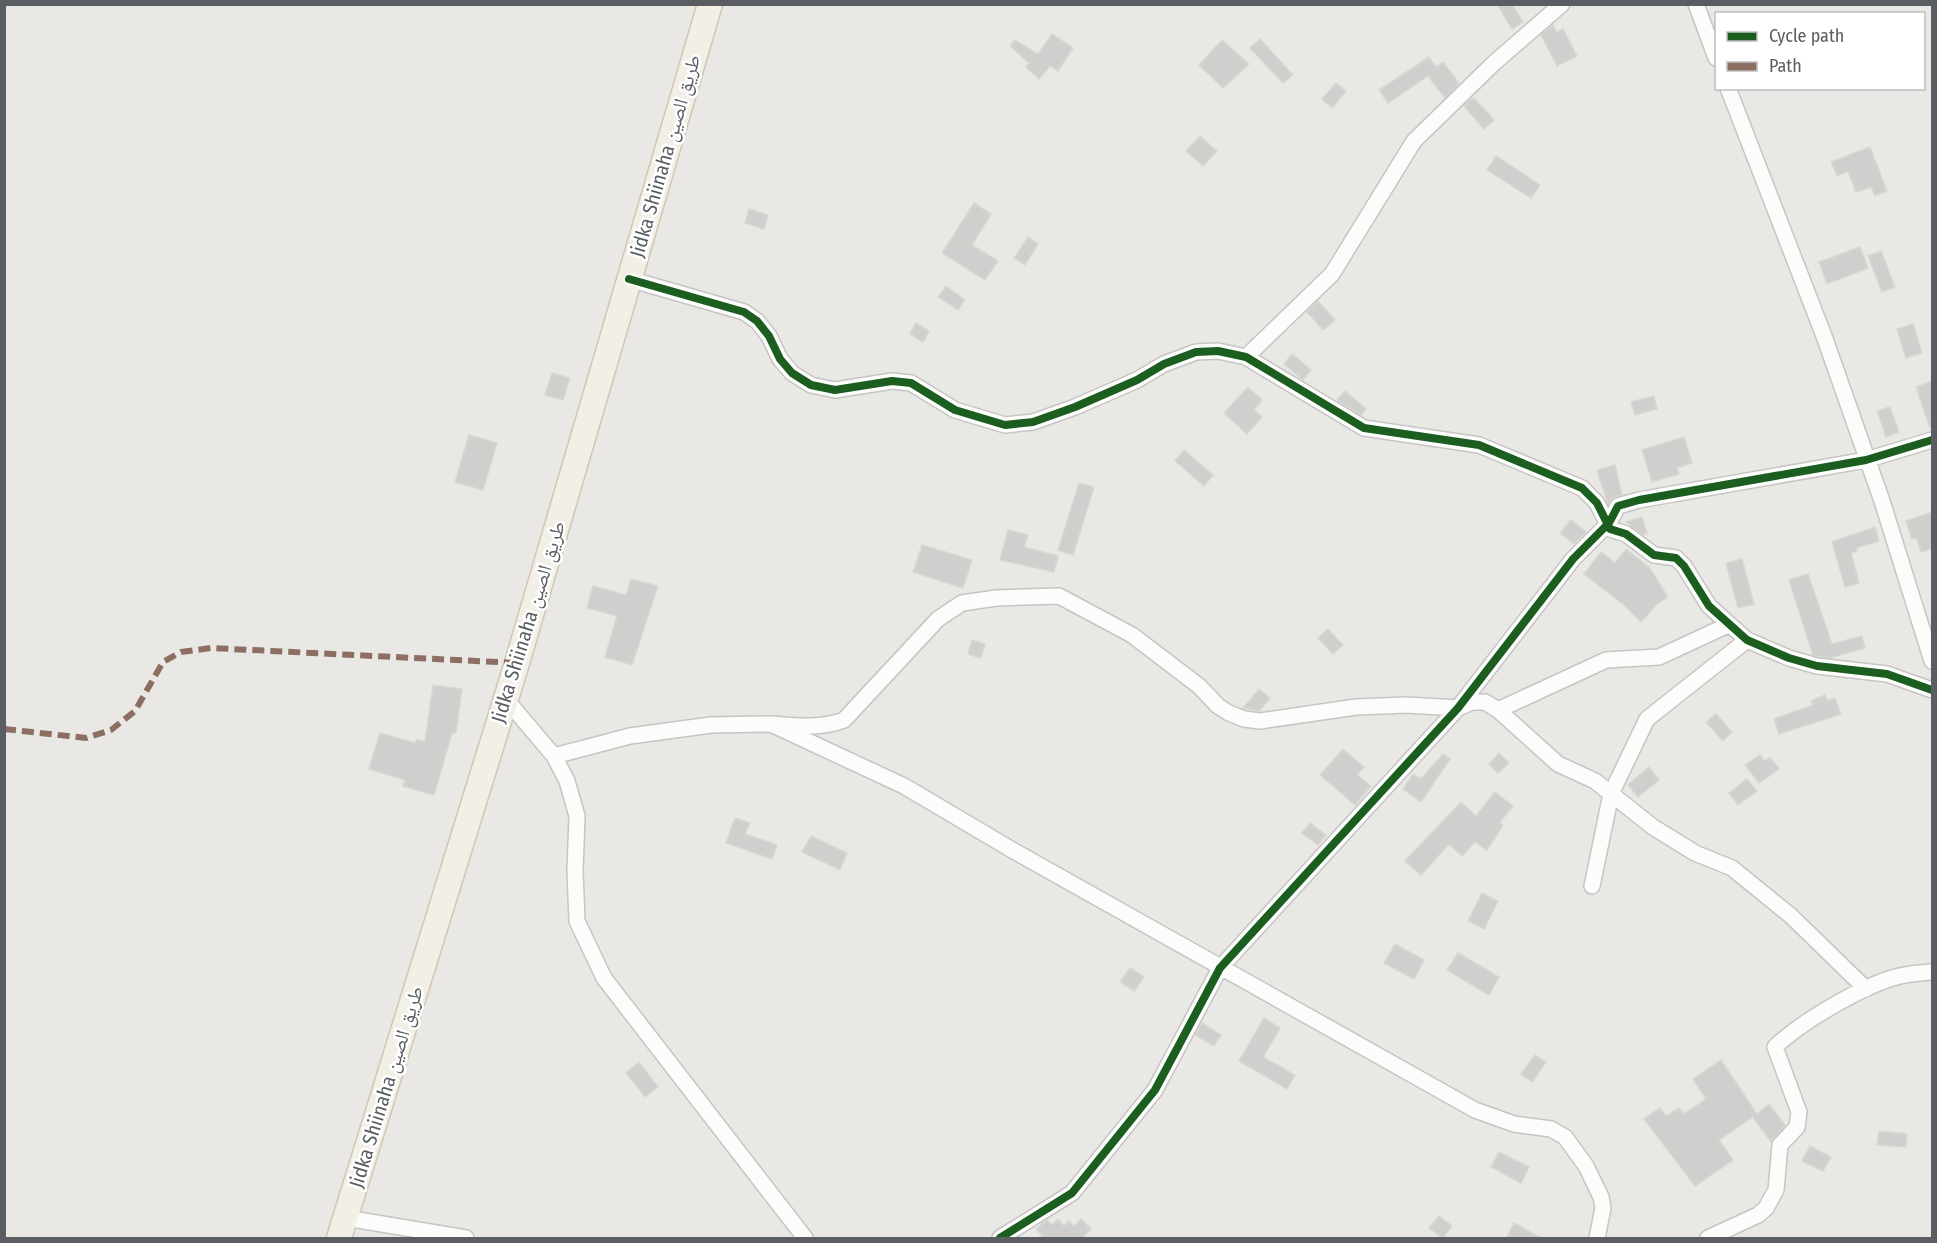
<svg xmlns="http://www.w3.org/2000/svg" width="1937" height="1243" font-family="'Fira Sans Condensed','Noto Naskh Arabic',sans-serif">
  <rect width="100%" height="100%" fill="#e9e8e4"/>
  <path fill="#d0cfcd" stroke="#d8d7d4" stroke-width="1.5" d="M1497 4H1512L1523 22 1512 29Z
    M1553 25 1557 32 1563 29 1577 56 1557 66 1541 35Z
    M1052 34 1073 48 1058 71 1050 66 1039 79 1026 67 1029 63 1010 46 1015 40 1038 54Z
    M1260 39 1293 75 1283 83 1250 48Z
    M1222 40 1249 64 1223 88 1199 65Z
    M1429 57 1436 67 1443 62 1459 83 1445 98 1428 76 1388 103 1379 90Z
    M1336 83 1346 91 1332 108 1322 99Z
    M1471 99H1475L1494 120 1484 129 1464 106Z
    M1200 136 1217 151 1203 166 1186 151Z
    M1870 147 1887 191 1875 196 1871 187 1856 192 1848 171 1837 176 1831 162Z
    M1496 156 1540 185 1531 198 1487 170Z
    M974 203 991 214 972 245 998 261 985 280 942 253Z
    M749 209 768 215 764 229 745 223Z
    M1028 237 1038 244 1025 265 1014 258Z
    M1860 247 1868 268 1827 284 1819 262Z
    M1881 251 1895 287 1882 292 1868 256Z
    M946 286 965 300 958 310 938 297Z
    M1318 301 1335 320 1323 330 1307 312Z
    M916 323 929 331 923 342 910 334Z
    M1913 324 1922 353 1906 358 1897 329Z
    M1292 354 1311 370 1303 380 1284 364Z
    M552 373 570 378 563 400 545 395Z
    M1932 381V428H1930L1916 387Z
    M1248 387 1262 400 1254 410 1262 417 1247 434 1224 413Z
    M1345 391 1366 409 1361 415 1337 400Z
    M1654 396 1657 409 1635 415 1631 402Z
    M1890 407 1899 432 1886 437 1877 411Z
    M469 435 497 443 483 490 455 482Z
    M1684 437 1692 463 1677 468 1679 474 1652 482 1642 450Z
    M1184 450 1213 475 1204 486 1175 461Z
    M1615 465 1622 495 1612 498 1608 504 1597 470Z
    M1079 483 1094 487 1073 555 1058 550Z
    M1932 512V549L1921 552 1916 538 1912 539 1906 521Z
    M1642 517 1647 533 1643 535 1626 522Z
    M1571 520 1586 532 1574 544 1560 533Z
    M1875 527 1879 541 1856 548 1857 551 1851 553 1859 583 1845 587 1832 542Z
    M1008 530 1028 535 1024 547 1058 556 1054 572 1000 560Z
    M922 545 972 560 963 588 913 572Z
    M1626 549 1649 567 1668 597 1657 604 1641 622 1623 604 1584 574 1601 552 1615 563Z
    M1742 559 1754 604 1738 608 1726 563Z
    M1808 574 1832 644 1862 636 1865 648 1830 658 1813 655 1789 580Z
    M631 579 658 586 632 665 605 657 617 616 587 608 593 586 626 595Z
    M1328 629 1343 645 1333 654 1318 638Z
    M972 640 985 644 981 658 968 654Z
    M433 685 462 689 456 733H452L434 795 403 786 405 780 369 769 380 733 415 743 417 739 425 742Z
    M1259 689 1270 698 1259 711 1243 708Z
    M1825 695 1827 701 1835 698 1841 714 1779 734 1774 719 1813 705 1811 701Z
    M1716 714 1732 732 1723 741 1706 722Z
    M1343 749 1364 767 1357 775 1371 786 1355 805 1320 775Z
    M1499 753 1509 763 1498 773 1489 764Z
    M1443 754 1450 759 1421 802 1403 789 1413 774 1421 779Z
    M1760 755 1765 761 1770 757 1779 769 1759 783 1745 765Z
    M1649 767 1659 780 1638 797 1628 785Z
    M1747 779 1757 791 1738 805 1729 793Z
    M1495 792 1513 806 1500 822 1503 825 1487 850 1475 842 1462 856 1449 844 1421 875 1405 861 1461 802 1476 816Z
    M735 818 750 823 745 834 777 845 772 859 726 843Z
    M1310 823 1326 835 1318 845 1302 833Z
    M811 836 847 853 840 870 802 852Z
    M1482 893 1498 901 1484 929 1468 921Z
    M1395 944 1424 960 1414 979 1384 963Z
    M1458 953 1499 977 1489 995 1447 970Z
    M1130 968 1144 977 1134 991 1120 982Z
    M1264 1018 1280 1028 1263 1057 1295 1075 1287 1089 1239 1061Z
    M1202 1023 1221 1035 1214 1046 1195 1035Z
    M1535 1055 1546 1062 1532 1082 1521 1074Z
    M1721 1060 1757 1114 1769 1104 1785 1125 1771 1142 1753 1117 1719 1140 1733 1160 1695 1186 1644 1119 1660 1108 1666 1116 1679 1108 1684 1114 1706 1099 1693 1079Z
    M639 1062 658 1087 645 1097 626 1073Z
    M1879 1131 1907 1134 1906 1147 1877 1145Z
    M1810 1146 1831 1157 1823 1171 1802 1161Z
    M1499 1152 1529 1167 1521 1183 1491 1167Z
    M1439 1216 1452 1226 1443 1238 1429 1228Z
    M1058 1219 1064 1226 1069 1221 1074 1226 1081 1219 1091 1229 1084 1236 1087 1239H1038L1042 1235 1036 1229 1047 1220 1052 1225Z
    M1514 1223 1543 1239H1506Z"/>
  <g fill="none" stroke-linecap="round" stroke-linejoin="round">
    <defs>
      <path id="minor" d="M1696 4 1716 58
        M1728 88 1824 336 1882 501 1932 661
        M629 279 744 312 757 321 769 336 780 359 792 373 811 385 835 390 892 381 911 383 955 410 1005 425 1033 422 1075 407 1137 380 1164 364 1196 352 1218 351 1246 357 1364 428 1479 445 1582 488 1597 503 1610 529 1626 534 1654 555 1676 558 1684 566 1709 606 1747 640 1789 658 1817 666 1887 674 1932 690
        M1246 357 1332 274 1414 141 1494 63 1562 4
        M505 698 554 756 567 781 577 816 575 871 577 921 604 978 805 1238
        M1498 710 1606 660 1659 657 1728 625
        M771 724C796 726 820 729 844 720L938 619 962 603 996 598 1059 596 1132 635 1199 686 1218 706 1229 713 1244 719 1260 721 1356 707 1406 705 1458 708 1472 702H1485L1498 710 1558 764 1595 781 1653 827 1695 853 1732 868 1791 916 1866 989
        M554 756 630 736 711 725 771 724 904 786 1014 851 1475 1110 1514 1124 1551 1129 1565 1137 1586 1166 1601 1197 1603 1208 1597 1238
        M1592 886 1611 794 1647 719 1747 640
        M346 1218 466 1238
        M1000 1238 1072 1193 1155 1090 1220 968 1458 708 1573 559 1609 523 1618 506 1639 500 1866 460 1932 440
        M1708 1238 1758 1215 1766 1208 1776 1190 1780 1145 1797 1127 1799 1112 1775 1047C1801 1022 1869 981 1905 975 1914 973 1923 973 1932 972"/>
      <path id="primary" d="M339 1238 517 663 710 4"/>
    </defs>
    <use href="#minor" stroke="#c5c5c5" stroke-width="18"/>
    <use href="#primary" stroke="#d1c6b2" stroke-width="27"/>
    <use href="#minor" stroke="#fcfcfb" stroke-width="15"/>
    <use href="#primary" stroke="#f2efe7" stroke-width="24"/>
    <path stroke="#8d6e63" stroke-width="6" stroke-dasharray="12 6" stroke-linecap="butt" d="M4 729 86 738 111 730 135 711 163 662 181 652 211 648 517 663"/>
    <defs>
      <path id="cycleway" d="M629 279 744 312 757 321 769 336 780 359 792 373 811 385 835 390 892 381 911 383 955 410 1005 425 1033 422 1075 407 1137 380 1164 364 1196 352 1218 351 1246 357 1364 428 1479 445 1582 488 1597 503 1610 529 1626 534 1654 555 1676 558 1684 566 1709 606 1747 640 1789 658 1817 666 1887 674 1932 690
        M1000 1238 1072 1193 1155 1090 1220 968 1458 708 1573 559 1609 523 1618 506 1639 500 1866 460 1932 440"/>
    </defs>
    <use href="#cycleway" stroke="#fff" stroke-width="11"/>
    <use href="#cycleway" stroke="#1b5e20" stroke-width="8"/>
  </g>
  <g text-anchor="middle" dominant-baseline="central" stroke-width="5" stroke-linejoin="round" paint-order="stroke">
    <g font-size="20" fill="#5a5e62" stroke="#fff">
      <text transform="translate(665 156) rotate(-74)">Jidka Shiinaha طريق الصين</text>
      <text transform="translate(528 622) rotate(-73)">Jidka Shiinaha طريق الصين</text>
      <text transform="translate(386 1087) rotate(-73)">Jidka Shiinaha طريق الصين</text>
    </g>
  </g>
  <rect width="1937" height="1243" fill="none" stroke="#5a5e62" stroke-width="12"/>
  <rect x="1715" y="12" width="210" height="78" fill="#ffffff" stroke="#bdbfc0" stroke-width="1.5"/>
  <rect x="1727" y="32" width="30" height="9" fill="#1b5e20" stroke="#bdbfc0" stroke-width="1.5"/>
  <text x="1769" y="42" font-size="18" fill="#5a5e62">Cycle path</text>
  <rect x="1727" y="62" width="30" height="9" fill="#8d6e63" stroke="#bdbfc0" stroke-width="1.5"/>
  <text x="1769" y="72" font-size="18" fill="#5a5e62">Path</text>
</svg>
